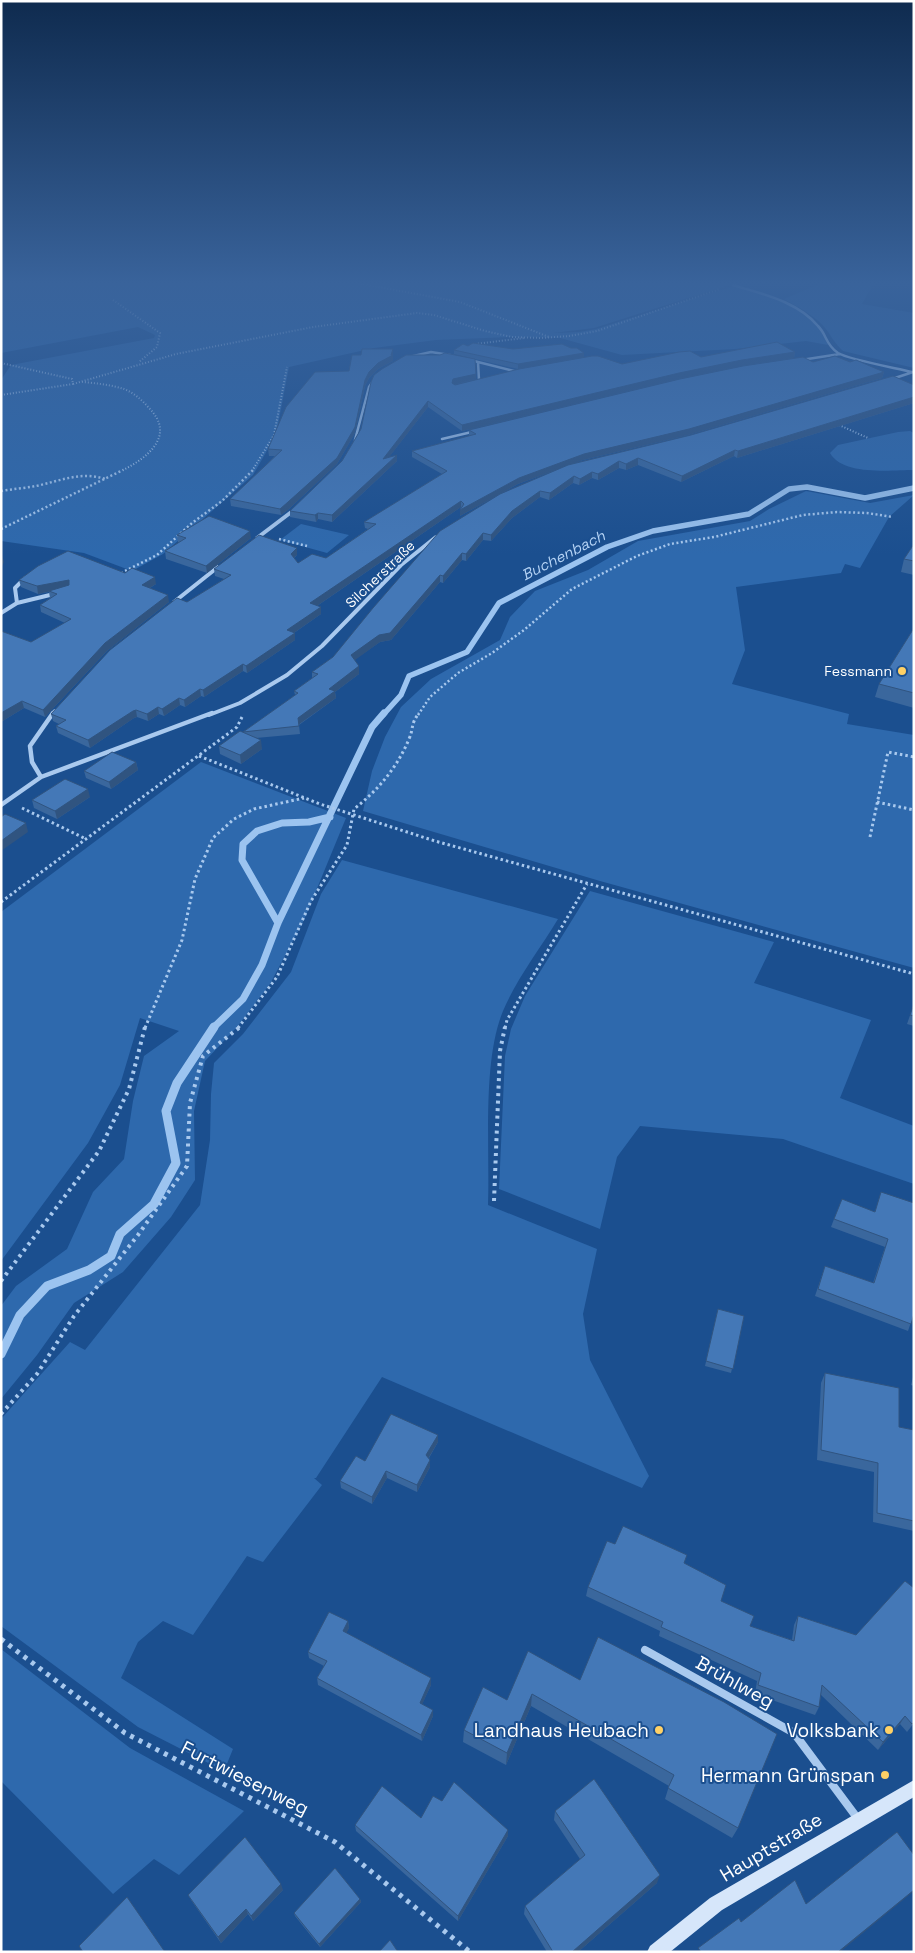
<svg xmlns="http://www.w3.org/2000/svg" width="915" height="1953" font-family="'Space Grotesk',sans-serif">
  <rect width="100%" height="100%" fill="#1b4f8f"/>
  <path fill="#2e69ad" d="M1 281H326L353 285 357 281H727L725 282 732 284 594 328 553 333 579 332 596 329 734 286 761 293 795 308 818 326 828 345 806 341 735 349 622 355 560 338 512 337 436 340 374 348 289 367 276 435 253 475 163 554 132 571 84 553 1 541V380L11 365 154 338 155 335 138 327 1 353Z
    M827 281H875L862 304 914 313V368L843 351C835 344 832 337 826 329 816 316 798 307 784 299Z
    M910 431 914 433V470C891 470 843 476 830 453L838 445 898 432Z
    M806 491 870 503 914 495 889 517 860 568 845 564 841 573 736 587 745 650 732 684 849 714 847 724 914 735V968L600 881 363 811 372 771 385 737 401 707 431 679 500 640 510 617 535 591 588 570 638 541 750 521 769 509Z
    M301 524 349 535 327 553 280 540Z
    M201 762 346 818 304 920 270 984 237 1027 205 1061 194 1111 195 1180 171 1217 123 1272 74 1303 37 1355 1 1399V1306L16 1286 67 1249 93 1192 124 1159 133 1101 144 1056 179 1031 140 1018 120 1085 88 1143 1 1261V912Z
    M342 860 558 919C540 949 517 978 503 1011 482 1062 490 1148 488 1205L597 1249 583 1314 590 1360 649 1476 642 1488 382 1377 316 1478H314L322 1485 263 1562 247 1556 193 1635 163 1621 138 1642 121 1678 233 1749 224 1771 138 1727 1 1626V1419L70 1342 85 1350 200 1205 210 1140 211 1094 214 1063 243 1034 291 972 321 894Z
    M590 891 774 942 754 983 871 1020 840 1098 914 1126V1184L783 1139 640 1126 617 1157 600 1229 499 1189 505 1056 511 1029 525 996Z
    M1 1649 130 1748 244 1811 179 1875 154 1859 113 1894 1 1781Z"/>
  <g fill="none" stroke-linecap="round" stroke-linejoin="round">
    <path stroke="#9cc4f0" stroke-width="5.5" d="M383 715 401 695 409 676 467 652 499 603 607 547 653 531 749 514 789 489 807 487 865 498 914 488"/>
    <path stroke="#9cc4f0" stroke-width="7" d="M278 923 242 860 243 844 257 831 282 823 309 822 330 817
      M213 1028 243 999 262 965 278 923 372 727 384 713"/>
    <path stroke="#9cc4f0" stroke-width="9" d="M1 1354 20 1315 47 1286 89 1270 111 1256 120 1234 154 1204 176 1163 166 1111 177 1083 214 1027"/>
    <path stroke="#a9c9ee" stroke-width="2" stroke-dasharray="1 2" stroke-linecap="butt" d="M346 281 460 302 549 337
      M113 300 160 333 157 347 139 362
      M475 344 524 338
      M1 363 72 379 73 384 176 354 313 327 417 313 434 315 485 331 512 337 541 338 569 336 597 331 720 289
      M82 382C95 383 112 385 124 389 134 393 142 400 149 408 177 436 146 459 121 471
      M1 395 73 384
      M839 425 868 438
      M252 471 274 435 287 367"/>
    <path stroke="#a9c9ee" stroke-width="2.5" stroke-dasharray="2 2.5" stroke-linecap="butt" d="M1 491C13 489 25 488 36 486 60 481 81 471 105 479
      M1 529 123 470
      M279 539 307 546
      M121 573 157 555 192 523 222 501 253 470
      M418 715 430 697 458 673 492 653 524 630 572 589 637 556 670 544 714 537 803 515 837 512 867 513 893 517"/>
    <path stroke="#a9c9ee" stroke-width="3" stroke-dasharray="2.5 3" stroke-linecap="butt" d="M199 756 320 804 435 841 914 974
      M877 802 914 810
      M22 808 86 839
      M870 837 888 752 914 757
      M1 902 237 727 242 717
      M145 1028 182 940 195 879 213 838 234 819 254 809 304 798
      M238 1028 277 977 311 901 347 845 354 809C378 790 397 768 409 739 414 728 410 725 419 713
      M505 1028 507 1020 587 884"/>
    <path stroke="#a9c9ee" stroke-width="4" stroke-dasharray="3 4.5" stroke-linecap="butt" d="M494 1201 500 1051 505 1027
      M1 1281 99 1151 129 1089 145 1027
      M1 1414 37 1374 74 1316 138 1235 187 1166 190 1103 203 1056 240 1027"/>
    <path stroke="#a9c9ee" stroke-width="5" stroke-dasharray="4 5.5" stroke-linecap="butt" d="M1 1639 125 1733 335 1842 470 1952"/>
    <path stroke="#a9c9ee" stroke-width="2.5" d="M733 285C762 294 797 301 818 326 827 335 825 344 838 353 850 360 896 368 912 372
      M409 357 431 352 450 355
      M470 360 518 372
      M801 360 840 354
      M478 362 479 380
      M892 379 913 372
      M442 439 476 431
      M355 440 369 387 378 374"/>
    <path stroke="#a9c9ee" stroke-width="4" d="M257 538 294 510
      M174 602 218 567
      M17 603 15 588 25 578
      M1 613 17 603 54 594
      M52 715 55 711
      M209 715 240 703 287 675 322 646 401 565 436 537"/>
    <path stroke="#a9c9ee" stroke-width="4.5" d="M41 777 32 762 30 746 53 713
      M1 805 41 777 212 713"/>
    <path stroke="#a9c9ee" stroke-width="8" d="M645 1650 794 1733 858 1819"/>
    <path fill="#d6e6fa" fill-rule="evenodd" d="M914 1780V1797L722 1910 670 1952H647L650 1946 710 1898Z"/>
  </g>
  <path fill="#3a679d" d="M468 346 513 349 571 348 584 353V357L518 369 454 354V350Z
    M393 349V361L378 369 369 378 365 386 355 433 337 464 289 509 281 515 231 506 230 499 275 456H269L268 449 349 371 361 355Z
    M795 352 794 358 741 366 678 379 462 431 428 407 389 457 397 461 332 522 318 519 316 522 290 517V511L342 461 361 429 476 374V379L455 385 622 364 701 357Z
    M813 362H850L884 372 882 378 688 435 583 460 571 464 914 385V403L737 458 734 456 681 482 638 465 626 470 619 468 598 480 592 478 579 485 573 483 549 500 540 497 512 518 491 541 483 540 466 561 462 560 443 583 440 582 391 640 380 642 354 660 359 674 335 692 336 698 299 725 300 734 256 738 262 749 241 764 220 754 219 746 243 732 295 695 294 691 312 678V672L333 657 561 468 518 484 460 516V510L461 507 317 606 321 614 294 633H295V640L247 673 243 671 204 697 201 696 185 707 180 705 164 716 159 714 148 721 137 717 134 718 90 748 58 733 56 726 59 724 53 721 51 714 187 602 224 579 215 576 214 569 297 555 294 558 298 563 326 558 368 529 365 528 364 522 442 474 412 457V451L469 436V430Z
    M177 535 251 538 207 573 166 559 165 551 179 543 178 542Z
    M914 544V575L901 572 904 559Z
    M19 580 156 584 150 588 169 602 107 651 45 717 24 708 1 722V631L31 642 65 623 41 612 40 605 50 598 49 592 38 594 21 587Z
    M914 628V708L875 697 879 684Z
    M136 762 138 770 111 789 86 778 84 771Z
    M90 797 57 819 34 808 32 800Z
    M914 1004V1026L907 1024Z
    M914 1203V1319H912L908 1331 815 1296 825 1266 873 1283 885 1247 831 1227 834 1219Z
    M718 1309 744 1316 731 1373 705 1366Z
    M825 1373 899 1427 914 1430V1531L873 1522 874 1472 817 1460 821 1383Z
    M914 1373V1386L911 1385Z
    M438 1435V1442L429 1458 430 1460V1467L417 1492 387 1478 372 1504 341 1488 340 1481 365 1461Z
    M615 1544 685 1564 721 1601 750 1626 792 1640 794 1625 798 1616 856 1635 914 1588V1723L907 1732 900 1724 878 1750 821 1695 819 1707 815 1715 755 1694 757 1681 659 1636 660 1631 586 1596 588 1587Z
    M348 1621 349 1628 346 1633 431 1678V1685L422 1704 433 1716 422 1741 318 1685 317 1678 324 1666 309 1658 308 1652Z
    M580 1680 738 1828 732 1838 665 1799 669 1786 531 1706 506 1765 463 1742 464 1730 507 1700Z
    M442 1801 508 1836 458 1921 356 1831 355 1825 421 1818Z
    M555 1811 657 1883 578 1952H547L524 1914 525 1906 580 1859 554 1820Z
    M283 1890 253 1921 248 1914 221 1943 191 1900 188 1895Z
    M360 1899 361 1902 320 1947 295 1916 294 1913Z"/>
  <path fill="#305480" d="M393 349V361L378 369 369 378 365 386 355 433 337 464 289 509 281 515 280 509 365 380 369 372Z
    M795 352 794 358 741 366 678 379 462 431V425L679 373 742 360Z
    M584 353V357L518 369V364Z
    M884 372 882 378 688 435 583 460 518 484 460 516V510L519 478 584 454Z
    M476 374V379L453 385 452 383 453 379Z
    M914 397V403L737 458 738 451Z
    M428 401V407L383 465V459Z
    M735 450 734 456 681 482 682 476Z
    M397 455V461L332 522V515Z
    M638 458V465L626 470V464Z
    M619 461V468L598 480V474Z
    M592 472V478L579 485 580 479Z
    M574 476 573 483 549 500 550 493Z
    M540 491V497L512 518 491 541V535L512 511Z
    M461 501V507L311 610 310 603Z
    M318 513V519L316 522 315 515Z
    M250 531 251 538 207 573 206 566Z
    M483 533V540L466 561V554Z
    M297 548V555L291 560V554Z
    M462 553V560L443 583V576Z
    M2 555 4 562 1 568V557Z
    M440 575V582L391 640 380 642 351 663V655Z
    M155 577 156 584 143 592 142 585Z
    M69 580 70 587 38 594 37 586Z
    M168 595 169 602 107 651 45 717 43 710 105 643Z
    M321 607V614L288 637 287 630Z
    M295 633V640L247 673 246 666Z
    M243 664V671L204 697 203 690Z
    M359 666V674L335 692 336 698 298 725V718L329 689Z
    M200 689 201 696 185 707 184 700Z
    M179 698 180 705 164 716 162 709Z
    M22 701 24 708 1 722V713Z
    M158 707 159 714 148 721 147 714Z
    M136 710 137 717 134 718 90 748 88 740 133 711Z
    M261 740 262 749 241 764 240 755Z
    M136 762 138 770 111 789 109 782Z
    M88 789 90 797 57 819 55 811Z
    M26 823 28 832 1 851V841Z
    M438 1435V1442L426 1462V1455Z
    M430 1460V1467L417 1492V1485Z
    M386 1471 387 1478 372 1504V1497Z
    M348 1621 349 1628 344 1638 343 1631Z
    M431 1678V1685L420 1709V1703Z
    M532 1694 531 1706 506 1765 507 1753Z
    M433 1710V1716L422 1741 421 1735Z
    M905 1716 900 1724 878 1750 883 1742Z
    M508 1830V1836L458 1921V1916Z
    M660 1875 657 1883 578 1952H572Z
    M281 1884 283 1890 253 1921 251 1916Z
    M914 1890V1891L840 1952H838Z
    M360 1899 361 1902 320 1947 319 1944Z
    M246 1909 248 1914 221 1943 218 1937Z"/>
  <path fill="#4478b7" stroke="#305480" d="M777 342 795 352 742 360 679 373 462 425 428 401 383 459 397 455 332 515 318 513 315 515 290 511 342 461 361 429 371 382 374 375 382 369 406 355H440L445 353 475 359 476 374 453 379 452 383 455 385 519 369 592 356H598L622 364 679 352 690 351 701 357Z
    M473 343 513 349 562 344 571 348H577L584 353 518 364 454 350 463 344 468 346Z
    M362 349H393L391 355H393L378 363 369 372 365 380 355 427 337 458 288 502 280 509 230 499 282 450 268 449 286 407 315 372 349 371 352 355H361Z
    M835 356 850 362 856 360 884 372 689 429 584 454 519 478 460 510 464 504 461 501 310 603 321 607 287 630 295 633 246 666 243 664 203 690 200 689 184 700 179 698 162 709 158 707 147 714 136 710 133 711 88 740 56 726 66 720 51 714 110 650 177 598 187 602 231 575 214 569 259 535 297 548 291 554 298 563 312 554 326 558 376 524 364 522 447 471 412 451 476 434 469 430 680 379 743 366 803 357 813 362Z
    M893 376 914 385V397L738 451 735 450 682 476 638 458 626 464 619 461 598 474 592 472 580 479 574 476 550 493 540 491 512 511 491 535 483 533 466 554 462 553 443 576 440 575 390 633 379 635 351 655 359 666 329 689 335 691 298 718 299 726 243 732 298 693 294 691 318 674 312 672 333 657 373 608 440 531 500 494 568 465 691 435Z
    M209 516 250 531 206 566 165 551 186 538 177 535Z
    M914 544V561L904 559Z
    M68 551 125 573 132 568 155 577 142 585 168 595 105 643 43 710 22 701 1 713V631L31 642 71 619 40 605 57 594 49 591 69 585V580L37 586 19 580 38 566Z
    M914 628V693L879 684Z
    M240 731 261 740 240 755 219 746Z
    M112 752 136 762 109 782 84 771Z
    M65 779 88 789 55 811 32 800Z
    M5 814 26 823 1 841V817Z
    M914 1004V1016L910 1015Z
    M881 1192 914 1203V1314L911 1324 818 1289 825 1266 874 1283 888 1239 834 1219 842 1199 875 1212Z
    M718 1309 744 1316 733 1369 706 1361Z
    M825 1373 899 1388V1427L914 1430V1521L877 1513 878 1463 821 1450Z
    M391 1414 438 1435 426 1455 430 1460 417 1485 386 1471 372 1497 340 1481 356 1456 365 1461Z
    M623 1526 687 1555 684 1563 726 1585 721 1601 754 1616 750 1626 794 1641 798 1616 856 1635 905 1581 914 1588V1722L912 1724 905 1716 883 1742 822 1685 819 1707 758 1685 761 1673 661 1627 663 1622 588 1587 607 1541 615 1544Z
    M329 1612 348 1621 343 1631 431 1678 420 1703 433 1710 421 1735 317 1678 327 1661 308 1652Z
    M598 1637 724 1702 777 1734 738 1828 668 1788 674 1775 532 1694 507 1753 464 1730 483 1687 507 1700 528 1651 580 1680Z
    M594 1779 660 1875 572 1952H553L525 1906 585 1855 555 1811Z
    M454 1782 508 1830 458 1916 355 1825 382 1786 421 1818 433 1796 442 1801Z
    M897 1832 914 1855V1890L838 1952H701L698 1948 739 1918 741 1922 795 1880 806 1904Z
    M245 1837 281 1884 251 1916 246 1909 218 1937 188 1895Z
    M335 1868 360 1899 319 1944 294 1913Z
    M127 1897 165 1952H83L79 1946Z
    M390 1940 398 1952H379Z"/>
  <linearGradient id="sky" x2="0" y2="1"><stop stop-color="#0f2b4f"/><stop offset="0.51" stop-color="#39639b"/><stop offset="1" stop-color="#39639b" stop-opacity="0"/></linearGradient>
  <rect width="915" height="555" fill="url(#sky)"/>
  <g fill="#ffd166" stroke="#1b4f8f" stroke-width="2">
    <circle cx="902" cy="671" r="5"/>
    <circle cx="659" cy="1730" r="5"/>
    <circle cx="889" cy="1730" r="5"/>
    <circle cx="885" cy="1775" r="5"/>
  </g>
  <g text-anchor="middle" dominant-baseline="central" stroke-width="4" stroke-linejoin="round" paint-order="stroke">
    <g font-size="14" fill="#fff" stroke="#1b4f8f">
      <text transform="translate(380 574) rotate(-44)">Silcherstraße</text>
    </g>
    <g font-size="14" fill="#fff" stroke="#1b4f8f" text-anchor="end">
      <text x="892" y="671">Fessmann</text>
    </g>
    <g font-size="15" font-style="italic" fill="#b5d3f5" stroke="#1b4f8f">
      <text transform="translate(563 555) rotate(-27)">Buchenbach</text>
    </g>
    <g font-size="19" fill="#fff" stroke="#1b4f8f">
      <text transform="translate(735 1682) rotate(29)">Brühlweg</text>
      <text transform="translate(245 1778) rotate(27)">Furtwiesenweg</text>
      <text transform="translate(771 1847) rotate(-31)">Hauptstraße</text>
    </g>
    <g font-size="19" fill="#fff" stroke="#1b4f8f" text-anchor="end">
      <text x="649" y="1730">Landhaus Heubach</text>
      <text x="879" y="1730">Volksbank</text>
      <text x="875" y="1775">Hermann Grünspan</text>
    </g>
  </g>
  <rect width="915" height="1953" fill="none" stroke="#ffffff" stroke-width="5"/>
</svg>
